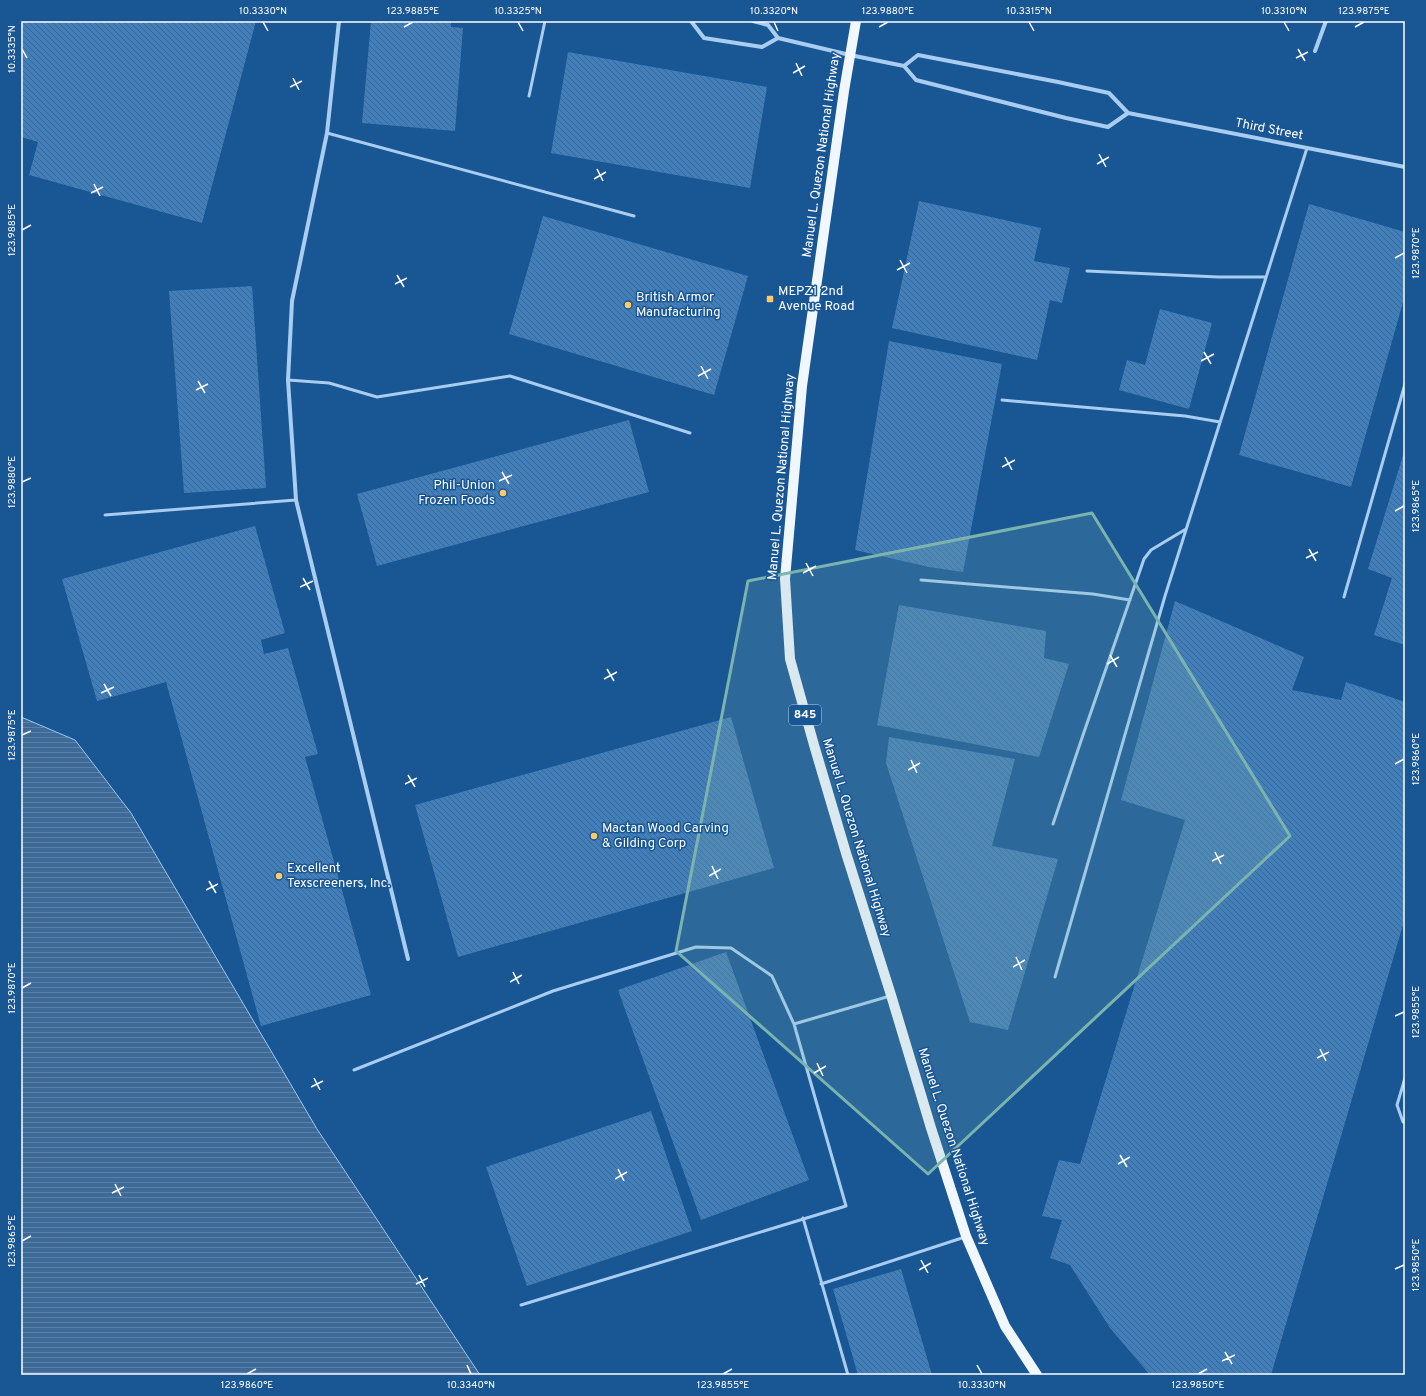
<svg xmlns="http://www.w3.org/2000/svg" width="1426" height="1396" font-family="Overpass,sans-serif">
  <defs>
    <pattern id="water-rules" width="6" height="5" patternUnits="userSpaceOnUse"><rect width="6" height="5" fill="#3d6a97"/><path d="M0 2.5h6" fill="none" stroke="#5a80a7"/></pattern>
    <pattern id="building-back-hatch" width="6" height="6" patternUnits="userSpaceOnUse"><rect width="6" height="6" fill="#407fbb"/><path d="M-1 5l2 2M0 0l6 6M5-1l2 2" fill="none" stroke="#456889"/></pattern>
  </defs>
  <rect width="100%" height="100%" fill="#185694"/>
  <path fill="url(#water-rules)" stroke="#9bc9f3" d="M21 717 75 740 131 813 317 1129 478 1372 481 1375H21Z"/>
  <path fill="url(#building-back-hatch)" d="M21 21H256L202 223 29 175 38 142 21 137Z
    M371 21H451V27L463 28 455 131 362 123Z
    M568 52 767 87 750 188 551 153Z
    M919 201 1041 228 1034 261 1070 268 1062 303 1050 300 1037 360 892 328Z
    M1309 204 1405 232V295L1351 487 1239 455Z
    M543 216 748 276 714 395 509 334Z
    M252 286 266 488 184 493 169 291Z
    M1160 309 1212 323 1189 409 1119 390 1127 360 1145 365Z
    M889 341 1002 364 963 572 929 567 855 550Z
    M629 420 649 492 377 566 357 494Z
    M1405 449V645L1374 635 1392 578 1368 569Z
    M255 526 285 633 261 640 264 654 288 648 318 754 305 757 371 995 261 1026 166 682 97 701 62 579Z
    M1175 601 1304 657 1292 690 1341 700 1346 682 1405 702V918L1271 1375H1150L1110 1328 1070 1265 1050 1258 1062 1220 1042 1216 1059 1160 1080 1164 1185 820 1121 800Z
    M899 605 1046 631 1044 658 1069 664 1039 757 877 725Z
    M731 717 774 868 458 957 415 805Z
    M889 737 1015 759 992 846 1058 859 1008 1030 970 1022 886 763Z
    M726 952 809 1180 701 1220 618 990Z
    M651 1111 692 1231 527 1286 486 1167Z
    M901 1269 932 1375H858L833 1289Z"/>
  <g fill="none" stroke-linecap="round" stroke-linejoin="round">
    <path stroke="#a8cdf0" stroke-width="3" d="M529 96 545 21
      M327 133 634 216
      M1087 271 1218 277H1266
      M288 380 329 383 377 397 510 376 690 433
      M1002 400 1185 416 1220 422
      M105 515 296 500
      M921 580 1093 594 1130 600
      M1344 597 1405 384
      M1053 824 1083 735 1144 559 1151 550 1186 529
      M1055 977 1165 596 1307 148
      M794 1024 890 996
      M354 1070 553 991 696 947 731 948 772 976 794 1024 846 1206 521 1305
      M1405 1078 1397 1105 1403 1122 1405 1123
      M803 1218 848 1375
      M821 1284 965 1237"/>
    <path stroke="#a8cdf0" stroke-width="4" d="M339 21 327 133 292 301 288 380 296 500 408 959
      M691 21 704 38 762 47 778 38
      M753 21 768 25 778 38 850 55 904 66 918 55 1058 82 1109 93 1128 113 1405 167
      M1315 51 1326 21
      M904 66 916 80 1066 118 1108 127 1128 113"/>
    <path stroke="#f1f7ff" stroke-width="10" d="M856 21 844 91 802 386 785 579 790 659 814 745 846 853 891 995 931 1128 966 1236 1005 1326 1037 1375"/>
  </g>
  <path fill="#7bb4af" fill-opacity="0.2" stroke="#7bb4af" stroke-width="3" stroke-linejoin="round" d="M1092 513 1290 836 928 1174 676 951 748 581Z"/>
  <path fill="none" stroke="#fff" stroke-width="1.5" d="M263 22 268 31M518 22 523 31M774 22 778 31M1029 22 1034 31M1284 22 1289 31M404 27 413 22M879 27 888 22M1355 27 1364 22M22 49 27 58M1298 49 1305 61M1296 58 1308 52M796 63 802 76M793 73 805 66M293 78 299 90M290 87 302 81M1099 154 1106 167M1097 164 1109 157M597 169 603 181M594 179 606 172M94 184 100 196M91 193 103 187M22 230 31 225M1395 258 1404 253M900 260 907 273M897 270 910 263M397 275 404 287M395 284 407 278M1204 352 1211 364M1201 361 1214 354M701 366 708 379M698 376 711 369M198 381 205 393M196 390 208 384M1005 457 1012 470M1002 467 1015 460M502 472 509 484M499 481 512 475M22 482 31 478M1395 511 1404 506M1309 549 1316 561M1306 558 1318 552M806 563 813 576M803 573 816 566M303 578 310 590M300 587 313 581M1110 655 1117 667M1107 664 1119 657M607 669 614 681M604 679 617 672M104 684 111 696M101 693 114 687M22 735 31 731M911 760 917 773M1395 764 1404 759M908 770 920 763M408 775 415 787M405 784 417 778M1215 852 1221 864M1212 861 1224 855M712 866 718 879M709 876 721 869M209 881 216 893M206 890 218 884M1016 957 1022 970M1013 967 1025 960M513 972 519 984M510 982 522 975M22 988 31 983M1395 1016 1404 1012M1320 1049 1326 1061M1317 1058 1329 1052M817 1063 823 1076M814 1073 826 1066M314 1078 320 1090M311 1087 323 1081M1120 1155 1127 1167M1118 1164 1130 1157M618 1169 624 1181M615 1179 627 1172M115 1184 121 1196M112 1193 124 1187M22 1241 31 1236M921 1260 928 1273M1395 1269 1404 1265M919 1270 931 1263M419 1275 425 1287M416 1284 428 1278M1225 1352 1232 1364M1222 1361 1235 1355M467 1365 471 1374M977 1365 982 1374M247 1374 256 1369M723 1374 732 1369M1198 1374 1207 1369"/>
  <g fill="#ffca67" stroke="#185694" stroke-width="1.5">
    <rect x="766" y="295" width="8" height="8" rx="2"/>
    <circle cx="628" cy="305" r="4"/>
    <circle cx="503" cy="493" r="4"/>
    <circle cx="594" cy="836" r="4"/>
    <circle cx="279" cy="876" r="4"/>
  </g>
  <g text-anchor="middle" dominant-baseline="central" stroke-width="3" stroke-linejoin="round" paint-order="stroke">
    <rect fill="#185694" stroke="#baccdf" stroke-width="1" x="789" y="705" width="32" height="20" rx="3"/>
    <g font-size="12" font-weight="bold" fill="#fff">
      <text x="805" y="715">845</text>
    </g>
    <g font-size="13" fill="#fff" stroke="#185694">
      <text transform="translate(1269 130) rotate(11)">Third Street</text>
      <text transform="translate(822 155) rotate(-82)">Manuel L. Quezon National Highway</text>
      <text transform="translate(782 477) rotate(-85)">Manuel L. Quezon National Highway</text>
      <text transform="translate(856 838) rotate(73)">Manuel L. Quezon National Highway</text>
      <text transform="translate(953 1147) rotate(72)">Manuel L. Quezon National Highway</text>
    </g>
    <g font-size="13" fill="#fff" stroke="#185694" text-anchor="start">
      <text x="778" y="292">MEPZ1 2nd<tspan x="778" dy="15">Avenue Road</tspan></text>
      <text x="636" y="298">British Armor<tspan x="636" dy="15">Manufacturing</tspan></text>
      <text x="495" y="486" text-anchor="end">Phil-Union<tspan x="495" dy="15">Frozen Foods</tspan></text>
      <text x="602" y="829">Mactan Wood Carving<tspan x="602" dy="15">&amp; Gilding Corp</tspan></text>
      <text x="287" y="869">Excellent<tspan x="287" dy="15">Texscreeners, Inc.</tspan></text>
    </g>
  </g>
  <rect width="1426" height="1396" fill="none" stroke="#185694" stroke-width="44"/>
  <rect x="22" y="22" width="1382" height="1352" fill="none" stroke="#fff" stroke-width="1.5"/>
  <g font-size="10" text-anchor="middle" fill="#fff">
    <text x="263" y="14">10.3330°N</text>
    <text x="413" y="14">123.9885°E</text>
    <text x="518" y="14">10.3325°N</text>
    <text x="774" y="14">10.3320°N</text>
    <text x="888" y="14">123.9880°E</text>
    <text x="1029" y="14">10.3315°N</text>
    <text x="1284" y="14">10.3310°N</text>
    <text x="1364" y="14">123.9875°E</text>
    <text transform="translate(11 49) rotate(-90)" y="4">10.3335°N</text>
    <text transform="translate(11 230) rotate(-90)" y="4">123.9885°E</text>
    <text transform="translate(1415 253) rotate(-90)" y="4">123.9870°E</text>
    <text transform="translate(11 482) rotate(-90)" y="4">123.9880°E</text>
    <text transform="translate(1415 506) rotate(-90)" y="4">123.9865°E</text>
    <text transform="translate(11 735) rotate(-90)" y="4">123.9875°E</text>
    <text transform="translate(1415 759) rotate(-90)" y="4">123.9860°E</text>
    <text transform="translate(11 988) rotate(-90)" y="4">123.9870°E</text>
    <text transform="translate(1415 1012) rotate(-90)" y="4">123.9855°E</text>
    <text transform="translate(11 1241) rotate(-90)" y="4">123.9865°E</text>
    <text transform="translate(1415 1265) rotate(-90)" y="4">123.9850°E</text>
    <text x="247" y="1388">123.9860°E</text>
    <text x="471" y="1388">10.3340°N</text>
    <text x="723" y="1388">123.9855°E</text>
    <text x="982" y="1388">10.3330°N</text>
    <text x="1198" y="1388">123.9850°E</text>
  </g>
</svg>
